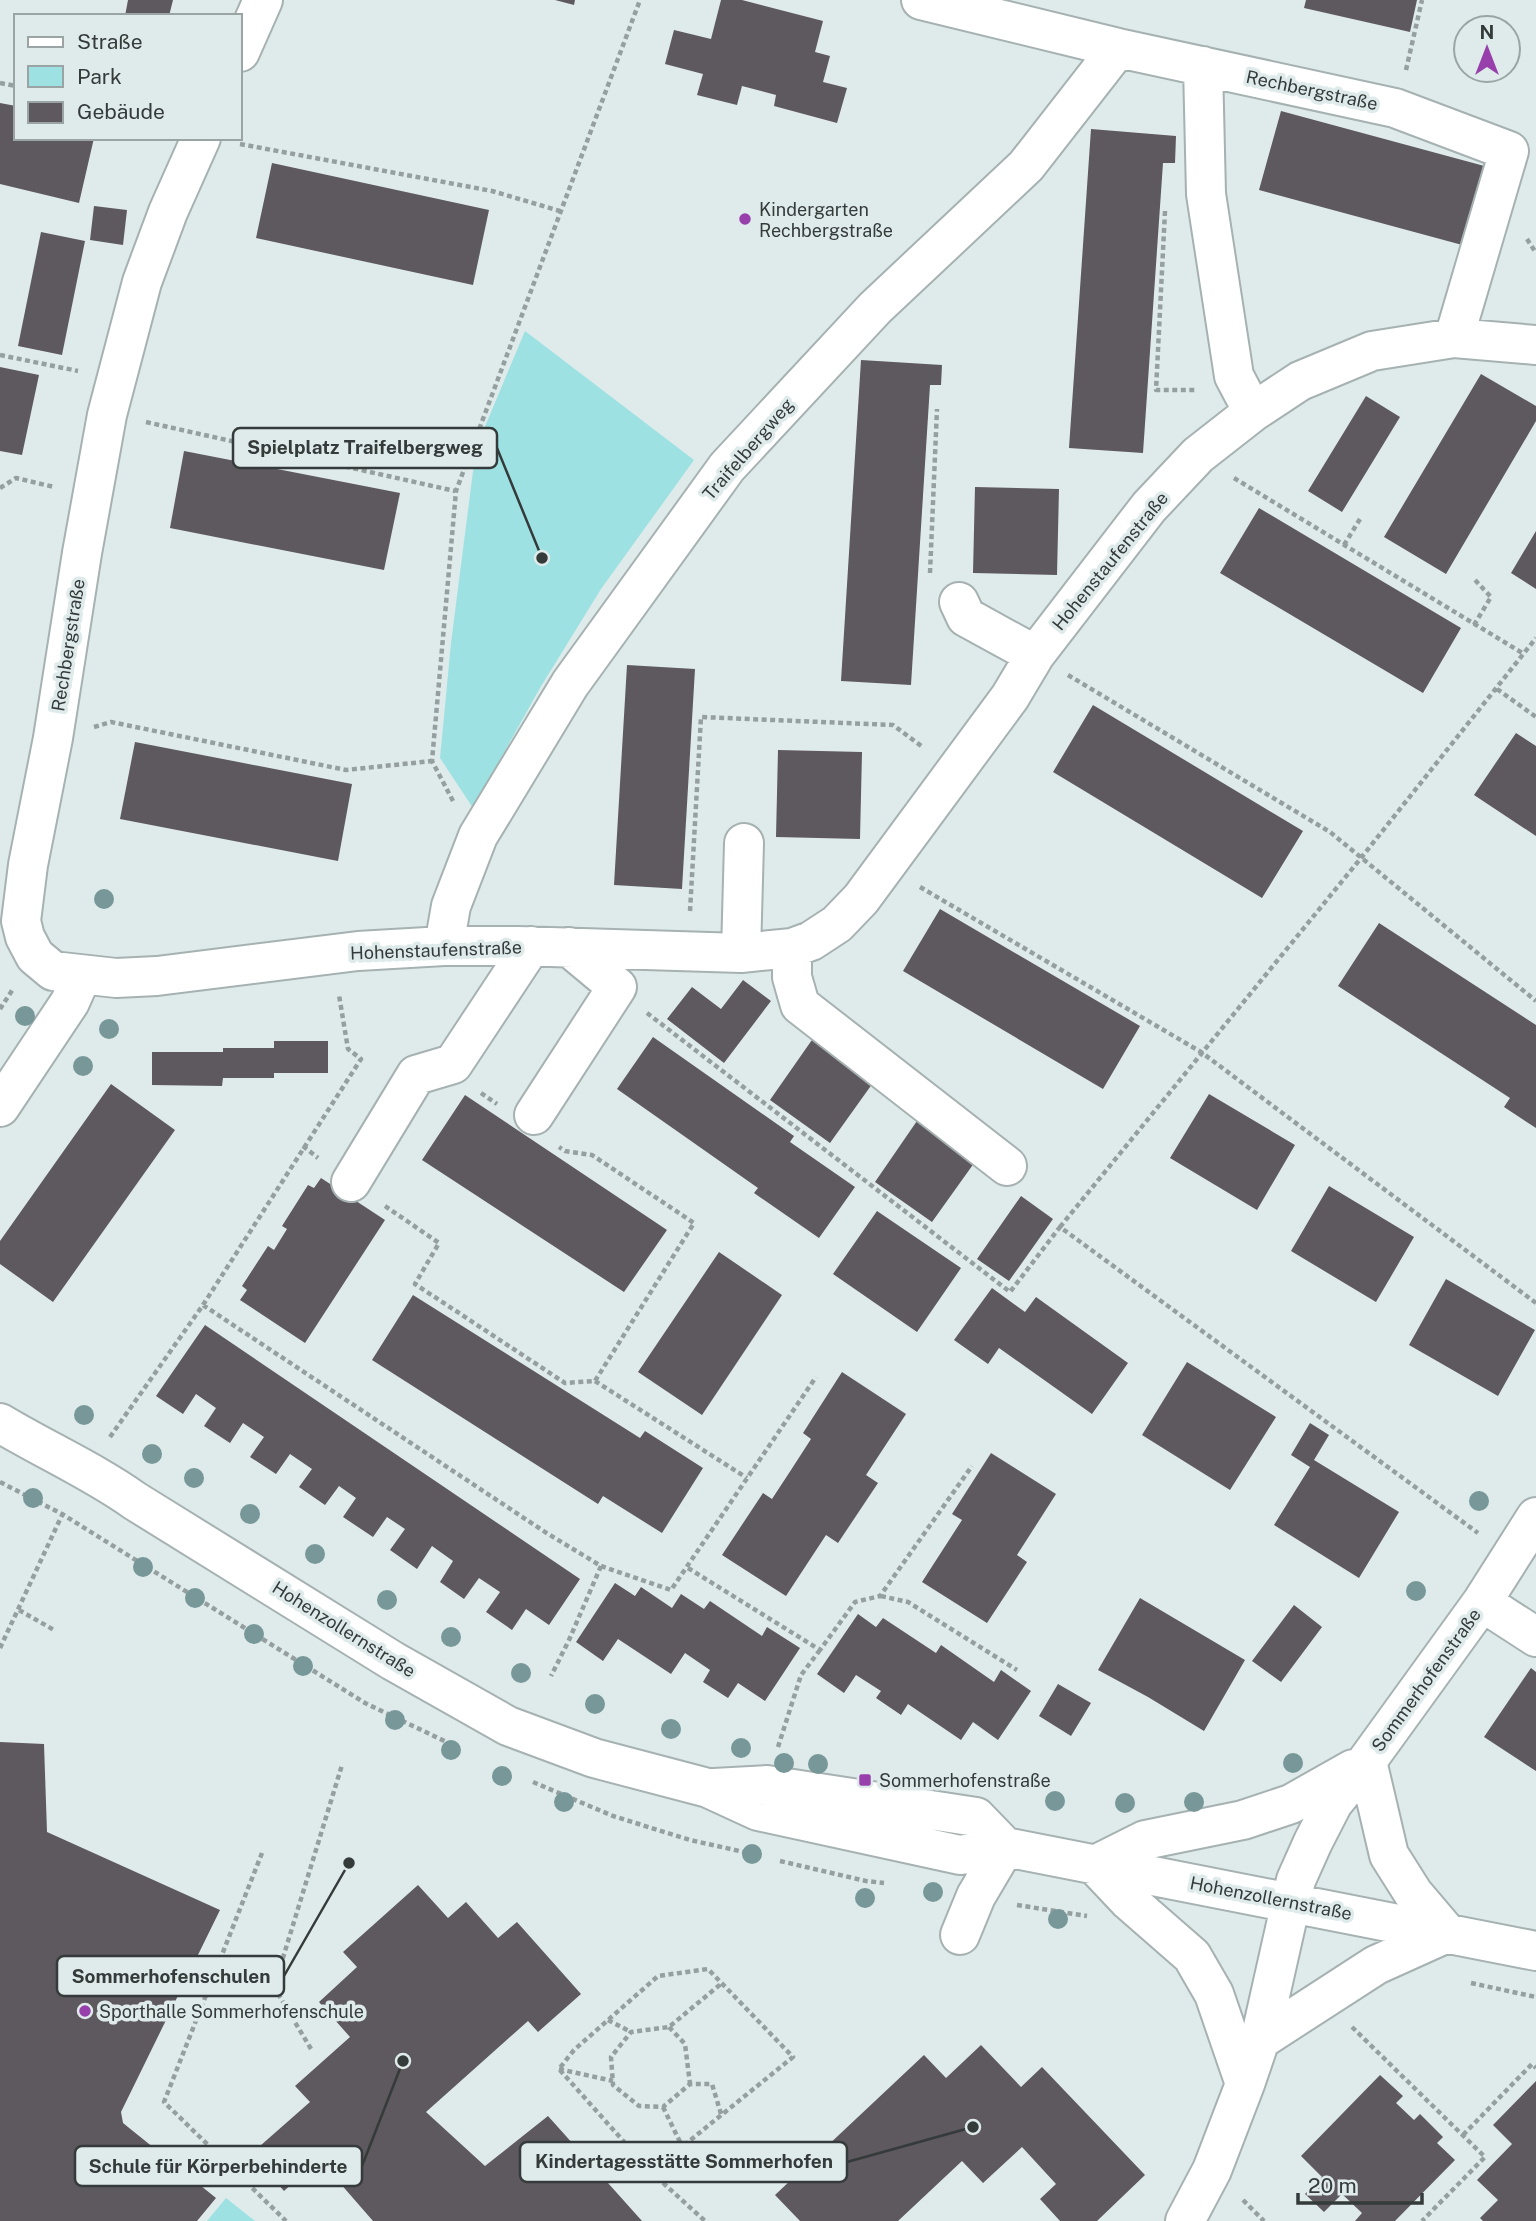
<svg xmlns="http://www.w3.org/2000/svg" width="1536" height="2221" font-family="'Public Sans',sans-serif">
  <rect width="100%" height="100%" fill="#dfebeb"/>
  <path fill="#9de1e3" d="M525 331 694 460 601 589 540 688 473 808 440 758 451 643 476 448Z
    M226 2198 255 2221H207Z"/>
  <path fill="#5e585f" d="M128 0H173L169 16H125Z
    M555 0H575L574 5Z
    M721 0H742L823 21 815 52 830 56 823 82 847 88 837 123 774 106 776 95 742 86 737 105 697 95 703 74 665 64 674 30 711 39Z
    M1306 0H1417L1410 32 1304 8Z
    M0 103 16 106V138H94L79 203 0 184Z
    M1281 111 1488 167 1466 246 1259 190Z
    M1091 129 1176 136 1175 163H1163L1143 453 1069 448Z
    M272 163 489 210 473 285 256 238Z
    M94 206 127 210 123 245 90 240Z
    M41 232 85 241 62 355 18 346Z
    M861 360 942 365 941 385H930L911 685 841 681Z
    M0 367 39 375 22 455 0 451Z
    M1481 374 1536 406V421L1446 574 1384 537Z
    M1366 396 1400 417 1342 512 1308 491Z
    M184 451 400 493 384 570 170 528Z
    M975 487 1059 489 1057 575 973 573Z
    M1259 508 1461 628 1423 693 1220 573Z
    M1536 531V589L1511 573Z
    M627 665 695 669 682 889 614 885Z
    M1093 705 1303 831 1262 898 1053 772Z
    M1516 733 1536 746V836L1474 795Z
    M135 742 352 784 338 861 120 819Z
    M778 750 862 752 860 839 776 837Z
    M940 909 1140 1026 1103 1089 903 971Z
    M1379 923 1536 1025V1128L1504 1107 1510 1098 1338 986Z
    M743 980 771 1001 724 1063 667 1019 692 987 721 1009Z
    M653 1037 794 1136 790 1142 855 1187 819 1238 754 1193 758 1188 617 1089Z
    M814 1037 875 1080 830 1143 770 1100Z
    M274 1041H328V1073H274V1078H223L222 1086 152 1085V1052H223V1048H274Z
    M111 1084 175 1130 53 1302 0 1264V1241Z
    M1209 1094 1295 1145 1257 1210 1170 1158Z
    M465 1095 667 1230 624 1292 422 1160Z
    M919 1118 977 1159 932 1222 875 1182Z
    M321 1178 385 1220 305 1343 240 1300 247 1290 242 1286 268 1246 274 1250 287 1229 282 1226 308 1185 314 1188Z
    M1329 1186 1414 1237 1376 1302 1291 1251Z
    M1021 1196 1053 1219 1009 1281 977 1259Z
    M877 1211 961 1268 917 1332 833 1274Z
    M719 1252 782 1295 702 1415 638 1372Z
    M1446 1279 1535 1330 1498 1396 1409 1345Z
    M992 1288 1025 1312 1036 1297 1128 1363 1092 1414 999 1348 988 1364 954 1340Z
    M413 1295 640 1438 645 1431 703 1468 662 1533 603 1496 598 1504 372 1360Z
    M205 1325 580 1579 549 1625 526 1609 512 1630 486 1612 500 1592 479 1578 464 1599 440 1582 453 1561 432 1546 417 1569 390 1550 405 1529 387 1517 373 1537 343 1517 356 1498 339 1486 325 1505 299 1487 312 1469 290 1454 276 1474 250 1457 264 1437 243 1423 230 1443 204 1426 216 1408 196 1394 183 1414 156 1396Z
    M1187 1362 1276 1417 1230 1490 1142 1435Z
    M842 1372 906 1414 866 1475 878 1483 838 1543 826 1535 786 1596 722 1555 763 1493 772 1499 791 1470 811 1439 803 1433Z
    M1310 1423 1329 1435 1314 1460 1399 1512 1359 1578 1274 1525 1310 1467 1291 1455Z
    M991 1453 1056 1494 1017 1555 1027 1562 987 1623 922 1582 962 1520 952 1514Z
    M615 1583 635 1596 641 1587 672 1608 681 1594 704 1609 710 1601 762 1636 767 1627 800 1648 765 1701 738 1683 728 1698 703 1682 710 1670 685 1653 671 1674 618 1639 603 1661 576 1642Z
    M1140 1598 1245 1660 1204 1731 1148 1697 1098 1670Z
    M1294 1605 1322 1627 1281 1682 1252 1661Z
    M858 1614 876 1627 883 1618 936 1653 941 1645 994 1682 1001 1670 1031 1691 998 1740 973 1722 961 1740 908 1704 901 1715 876 1698 881 1691 856 1675 844 1693 817 1674Z
    M1531 1668 1536 1672V1771L1484 1737Z
    M1058 1684 1091 1703 1071 1736 1039 1716Z
    M0 1742 44 1744 47 1832 220 1910 121 2112 123 2123 216 2198 197 2221H0Z
    M418 1885 448 1918 466 1902 498 1938 517 1922 581 1994 538 2032 528 2021 426 2112 485 2166 548 2116 642 2221H373L319 2159 284 2191 251 2154 310 2102 295 2086 350 2037 319 2002 357 1967 343 1952Z
    M981 2045 1021 2087 1042 2067 1145 2175 1097 2221H1060L1040 2199 1056 2184 1022 2147 983 2183 962 2161 898 2221H800L775 2195 924 2055 946 2078Z
    M1380 2075 1403 2096 1396 2103 1414 2120 1420 2114 1443 2137 1437 2143 1455 2160 1395 2221H1355L1362 2213 1342 2194 1324 2212 1305 2194 1322 2177 1301 2156Z
    M1536 2081V2221H1483L1480 2218 1498 2200 1477 2180 1512 2144 1493 2125Z"/>
  <g fill="none" stroke-linecap="round" stroke-linejoin="round">
    <defs>
      <path id="minor" d="M921 0 1118 48 1395 108 1509 151 1454 338
        M240 52 263 0
        M1203 66 1206 194 1234 376 1253 412
        M201 138 168 212 142 282 107 415 82 553 53 738 28 865 21 921 25 937 35 956 53 971 116 978 157 976 358 951 444 946H518L741 953 792 948 811 941 837 924 861 899 1010 697 1035 655 1149 507 1198 455 1253 412 1300 381 1372 351 1454 338 1536 345
        M959 602 966 617 1035 655
        M444 946 451 906 478 836 570 684 727 467 875 308 1026 166 1118 48
        M792 948V977L800 1005 1007 1166
        M741 953 744 843
        M0 1107 70 1002 82 975
        M534 1115 617 987 569 947
        M351 1182 416 1075 453 1064 531 946
        M0 1423C45 1450 93 1471 135 1501L393 1661 508 1726 594 1758 708 1788 758 1811 960 1855 1005 1847 1536 1951
        M1482 1602 1536 1637
        M1367 1761 1389 1855 1413 1893 1447 1933
        M714 1788 767 1785 976 1817 1005 1847
        M1095 1865 1145 1840 1243 1820 1291 1804 1353 1769
        M1095 1865 1129 1901 1192 1956 1214 1994 1245 2084
        M960 1935 976 1896 1005 1847
        M1260 2040 1376 1965 1447 1933
        M1185 2221 1212 2170 1245 2084 1260 2040 1296 1880 1313 1842 1333 1803 1367 1761 1482 1602 1536 1517"/>
    </defs>
    <use href="#minor" stroke="#a6b1b1" stroke-width="42"/>
    <path stroke="#969f9f" stroke-width="4.5" stroke-dasharray="5 3.5" stroke-linecap="butt" d="M1406 70 1422 0
      M0 83 16 86
      M240 144 492 191 560 211
      M1165 211 1156 390H1195
      M1527 239 1536 253
      M0 355 78 371
      M146 422 455 491
      M1234 478 1524 654
      M0 488 16 478 54 487
      M1344 545 1360 519
      M930 573 937 409
      M1474 625 1491 597 1475 580
      M1068 675 1330 832 1536 1001
      M1497 689 1536 717
      M94 727 111 722 346 770 432 761
      M453 801 432 761 456 491 640 0
      M920 887 1201 1052 1536 1303
      M690 911 701 717 893 725 924 748
      M0 1009 13 989
      M647 1013 1010 1292 1060 1227 1478 1533
      M481 1093 497 1104
      M303 1146 318 1158
      M385 1206 439 1243 415 1284 565 1383 595 1381 694 1223 592 1155 565 1151 559 1147
      M1060 1227 1361 858 1536 638
      M203 1305 361 1059 348 1049 339 995
      M595 1381 747 1478
      M110 1437 203 1305 545 1532 601 1566 569 1640 551 1676
      M0 1482 62 1514 365 1703 459 1748
      M601 1566 671 1590 816 1377
      M688 1568 820 1650 855 1602 880 1596 972 1466
      M881 1596 908 1602 1017 1670
      M19 1610 54 1630
      M0 1648 63 1513
      M778 1747 801 1675 820 1650
      M533 1782 613 1816 690 1840 744 1852
      M262 1853 164 2102 286 2221
      M780 1861 866 1881 884 1883
      M1017 1905 1087 1916
      M1471 1983 1536 1997
      M608 2020 631 2032
      M669 2027 685 2044 690 2084
      M1352 2027 1485 2157 1422 2221
      M311 2049 274 1987 342 1765
      M559 2069 613 2081
      M663 2107 682 2146
      M721 2114 712 2084H690L663 2107 639 2106 613 2085 611 2057 631 2032 669 2027 722 1983
      M1463 2135 1532 2064 1536 2068
      M651 2172 793 2057 708 1969 658 1976 574 2050 559 2069 651 2172 705 2221
      M1243 2200 1264 2221"/>
    <use href="#minor" stroke="#fff" stroke-width="38"/>
  </g>
  <g fill="#779798">
    <circle cx="104" cy="899" r="10"/>
    <circle cx="25" cy="1016" r="10"/>
    <circle cx="109" cy="1029" r="10"/>
    <circle cx="83" cy="1066" r="10"/>
    <circle cx="84" cy="1415" r="10"/>
    <circle cx="152" cy="1454" r="10"/>
    <circle cx="194" cy="1478" r="10"/>
    <circle cx="33" cy="1498" r="10"/>
    <circle cx="1479" cy="1501" r="10"/>
    <circle cx="250" cy="1514" r="10"/>
    <circle cx="315" cy="1554" r="10"/>
    <circle cx="143" cy="1567" r="10"/>
    <circle cx="1416" cy="1591" r="10"/>
    <circle cx="195" cy="1598" r="10"/>
    <circle cx="387" cy="1600" r="10"/>
    <circle cx="254" cy="1634" r="10"/>
    <circle cx="451" cy="1637" r="10"/>
    <circle cx="303" cy="1666" r="10"/>
    <circle cx="521" cy="1673" r="10"/>
    <circle cx="595" cy="1704" r="10"/>
    <circle cx="395" cy="1720" r="10"/>
    <circle cx="671" cy="1729" r="10"/>
    <circle cx="741" cy="1748" r="10"/>
    <circle cx="451" cy="1750" r="10"/>
    <circle cx="784" cy="1763" r="10"/>
    <circle cx="1293" cy="1763" r="10"/>
    <circle cx="818" cy="1764" r="10"/>
    <circle cx="502" cy="1776" r="10"/>
    <circle cx="1055" cy="1801" r="10"/>
    <circle cx="564" cy="1802" r="10"/>
    <circle cx="1194" cy="1802" r="10"/>
    <circle cx="1125" cy="1803" r="10"/>
    <circle cx="752" cy="1854" r="10"/>
    <circle cx="933" cy="1892" r="10"/>
    <circle cx="865" cy="1898" r="10"/>
    <circle cx="1058" cy="1919" r="10"/>
  </g>
  <g fill="#9740ac" stroke="#dfebeb" stroke-width="2.5">
    <circle cx="745" cy="219" r="7"/>
    <rect x="858" y="1773" width="14" height="14" rx="3.5"/>
    <circle cx="85" cy="2011" r="7"/>
  </g>
  <g text-anchor="middle" dominant-baseline="central" stroke-width="7" stroke-linejoin="round" paint-order="stroke">
    <g font-size="18" fill="#353a3a" stroke="#dfebeb">
      <text transform="translate(1312 90) rotate(12)">Rechbergstraße</text>
      <text transform="translate(748 449) rotate(-49)">Traifelbergweg</text>
      <text transform="translate(1110 561) rotate(-51)">Hohenstaufenstraße</text>
      <text transform="translate(68 645) rotate(-81)">Rechbergstraße</text>
      <text transform="translate(436 950) rotate(-2)">Hohenstaufenstraße</text>
      <text transform="translate(344 1629) rotate(32)">Hohenzollernstraße</text>
      <text transform="translate(1426 1680) rotate(-54)">Sommerhofenstraße</text>
      <text transform="translate(1271 1898) rotate(11)">Hohenzollernstraße</text>
    </g>
    <g font-size="18" fill="#353a3a" stroke="#dfebeb" text-anchor="start">
      <text x="759" y="209">Kindergarten<tspan x="759" dy="21">Rechbergstraße</tspan></text>
      <text x="879" y="1780">Sommerhofenstraße</text>
      <text x="99" y="2011">Sporthalle Sommerhofenschule</text>
    </g>
  </g>
  <path fill="none" stroke="#353a3a" stroke-width="2.5" d="M542 558L497 448M349 1863L284 1976M973 2127L847 2162M403 2061L362 2166"/>
  <g fill="#353a3a" stroke="#dfebeb" stroke-width="2.5">
    <circle cx="542" cy="558" r="7"/>
    <circle cx="349" cy="1863" r="7"/>
    <circle cx="973" cy="2127" r="7"/>
    <circle cx="403" cy="2061" r="7"/>
  </g>
  <g fill="#dfebeb" stroke="#353a3a" stroke-width="2.5">
    <rect x="233" y="428" width="264" height="40" rx="7"/>
    <rect x="57" y="1956" width="227" height="40" rx="7"/>
    <rect x="520" y="2142" width="327" height="40" rx="7"/>
    <rect x="75" y="2146" width="287" height="40" rx="7"/>
  </g>
  <g font-size="19" text-anchor="middle" font-weight="bold" fill="#353a3a">
    <text x="365" y="454">Spielplatz Traifelbergweg</text>
    <text x="171" y="1983">Sommerhofenschulen</text>
    <text x="684" y="2168">Kindertagesstätte Sommerhofen</text>
    <text x="218" y="2173">Schule für Körperbehinderte</text>
  </g>
  <rect x="14" y="14" width="228" height="126" fill="#dfebeb" stroke="#9ba4a4" stroke-width="2"/>
  <rect x="28" y="37" width="35" height="10" fill="#ffffff" stroke="#9ba4a4" stroke-width="2"/>
  <text x="77" y="49" font-size="21" fill="#353a3a">Straße</text>
  <rect x="28" y="66" width="35" height="21" fill="#9de1e3" stroke="#9ba4a4" stroke-width="2"/>
  <text x="77" y="84" font-size="21" fill="#353a3a">Park</text>
  <rect x="28" y="102" width="35" height="21" fill="#5e585f" stroke="#9ba4a4" stroke-width="2"/>
  <text x="77" y="119" font-size="21" fill="#353a3a">Gebäude</text>
  <g transform="translate(1487 49)"><circle r="33" fill="#dfebeb" stroke="#9ba4a4" stroke-width="2"/>
  <path d="M0-5L12 26L0 18L-12 26Z" fill="#9740ac"/>
  <text y="-10" font-size="19" font-weight="bold" text-anchor="middle" fill="#353a3a">N</text>
  </g>
  <path d="M1298 2193v10h124v-10" fill="none" stroke="#353a3a" stroke-width="3.5"/>
  <text x="1308" y="2193" font-size="21" fill="#353a3a" stroke="#dfebeb" stroke-width="5" paint-order="stroke">20 m</text>
</svg>
